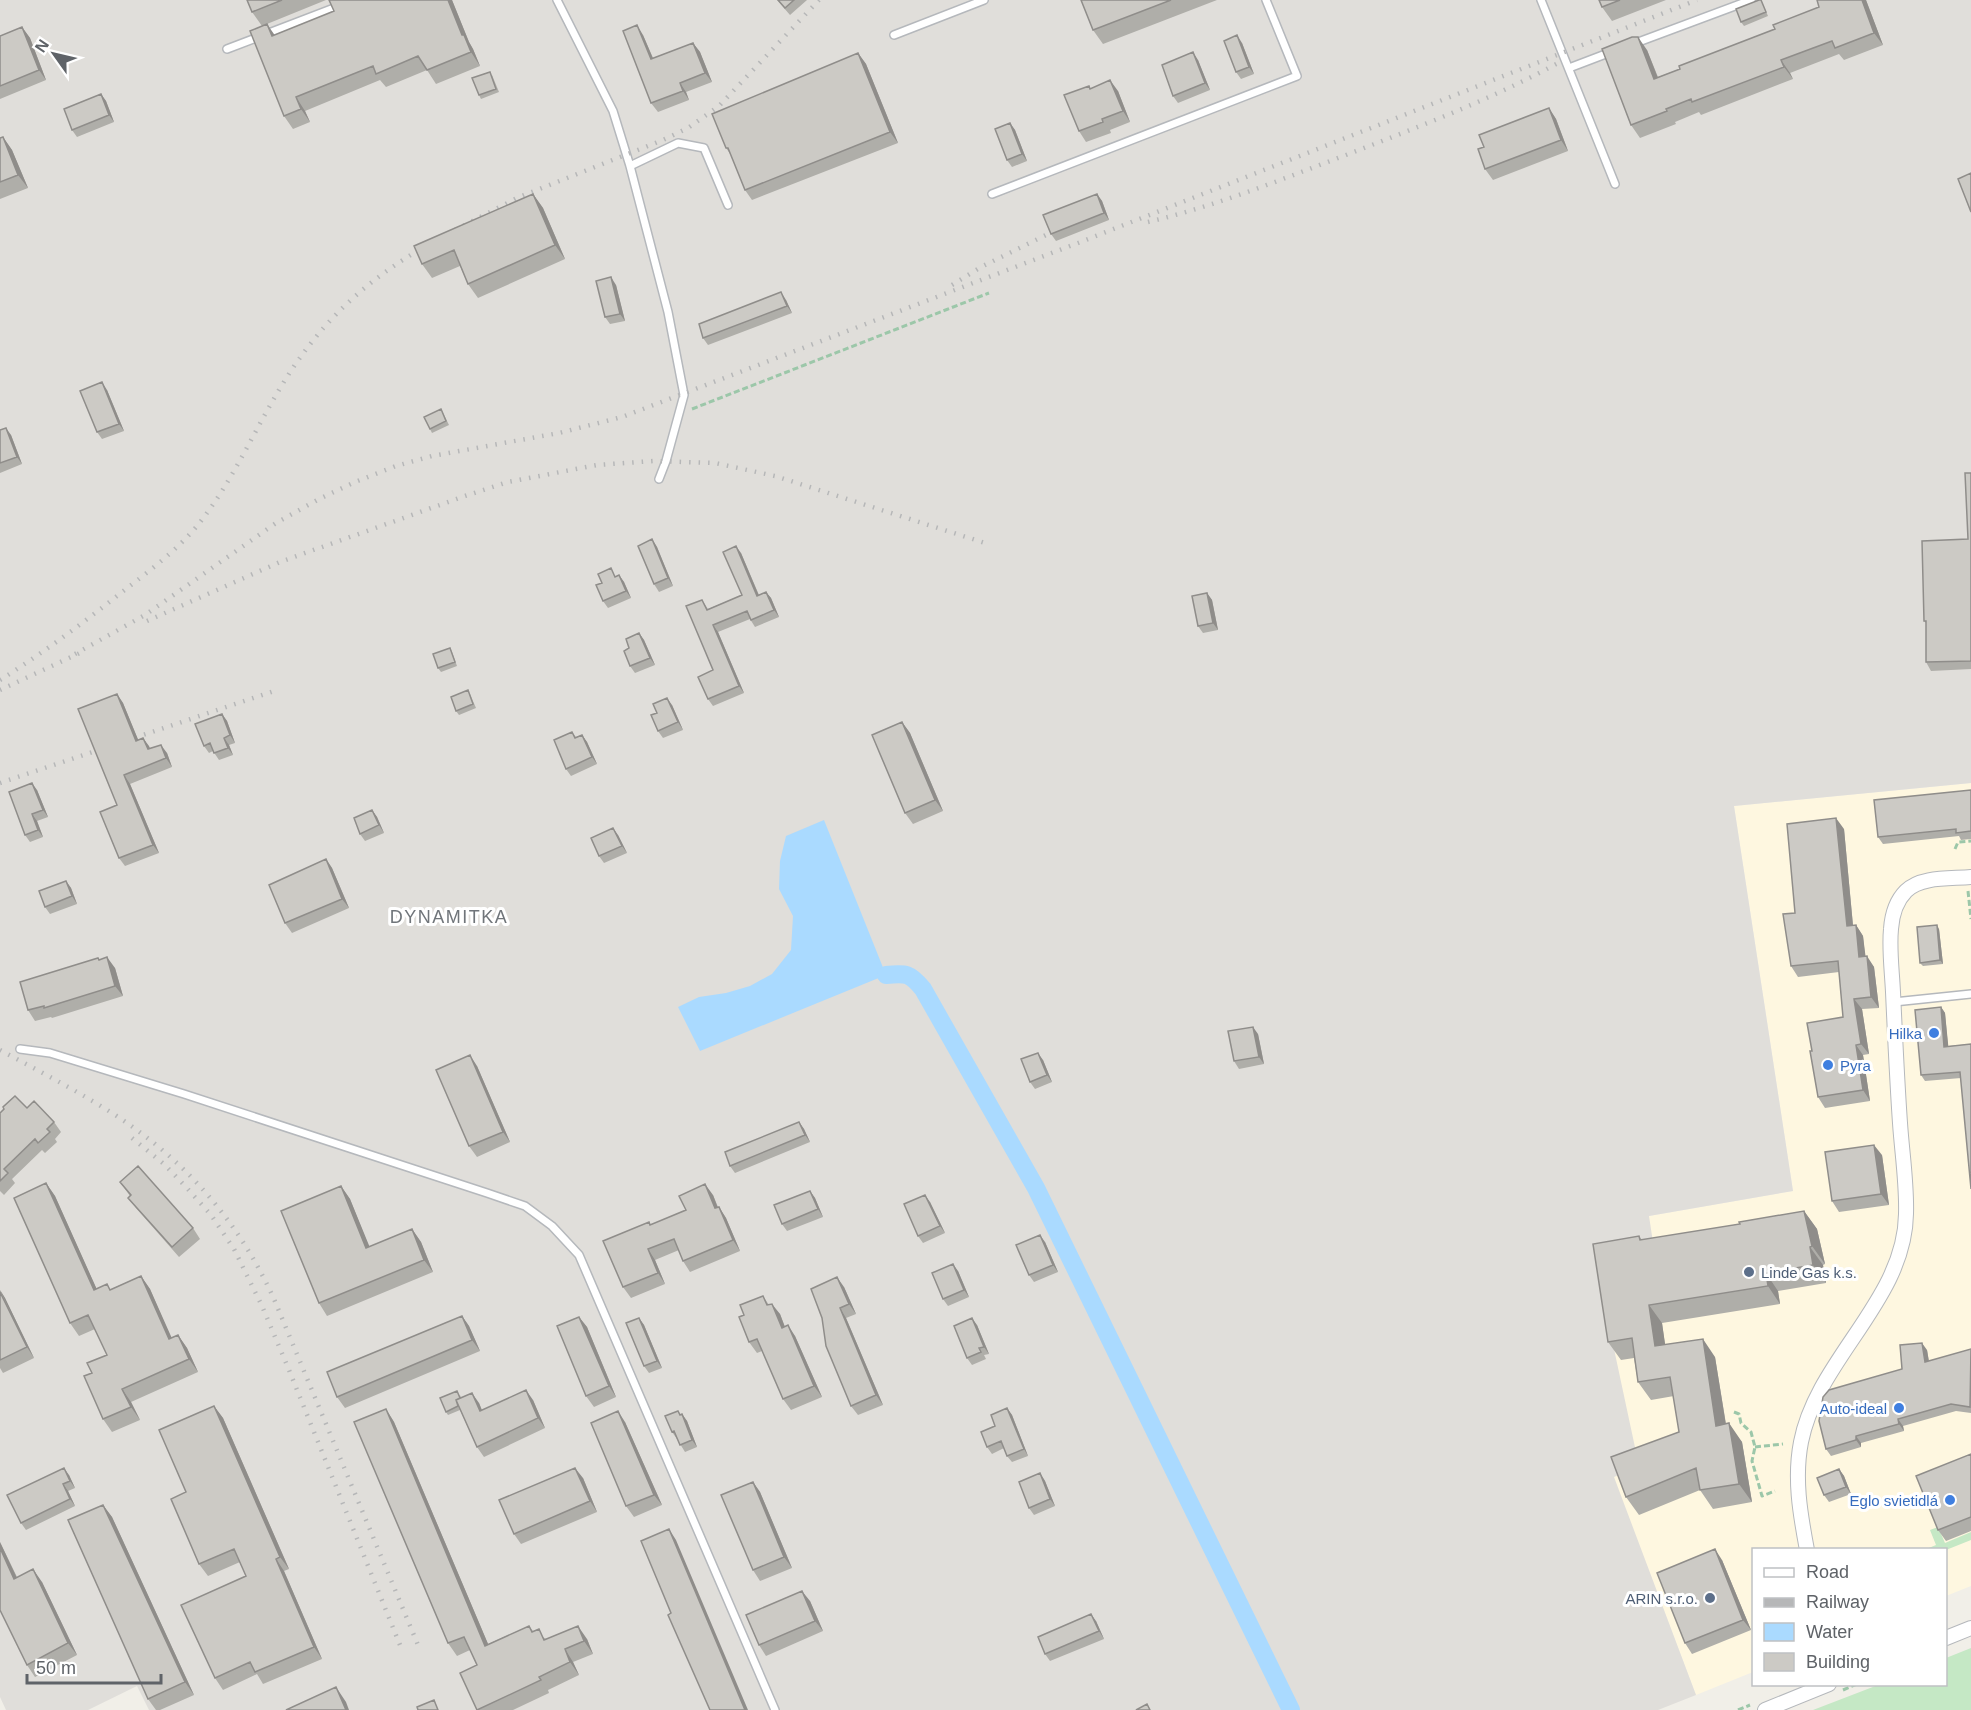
<svg xmlns="http://www.w3.org/2000/svg" width="1971" height="1710" font-family="Helvetica,sans-serif">
  <rect width="100%" height="100%" fill="#f1efe8"/>
  <path fill="#fef7e0" d="M1971 783V1586L1946 1596V1550H1754L1753 1672 1696 1695 1613 1477 1638 1466 1595 1259 1649 1216 1793 1191 1734 806Z"/>
  <path fill="#e0deda" d="M0 0H1971V783L1734 806 1793 1191 1649 1216 1654 1249 1595 1260 1639 1466 1614 1477 1696 1695 1658 1710H149L137 1686 88 1710H6L0 1697Z"/>
  <path fill="#c5e8c5" d="M1938 1527 1945 1543 1971 1532V1540L1946 1550H1924L1936 1545 1930 1530Z
    M1971 1648V1710H1813L1878 1685 1946 1684V1658Z"/>
  <path fill="#aadaff" d="M824 820 886 975 700 1051 678 1007 699 997 726 993 750 986 772 974 791 950 793 916 779 889 780 861 786 836Z"/>
  <g fill="none" stroke-linecap="round" stroke-linejoin="round">
    <path stroke="#aadaff" stroke-width="18" d="M886 975C906 973 910 973 923 989L1036 1188 1291 1710"/>
    <defs>
      <path id="lane" d="M557 0 613 111 630 166 668 312 684 395 666 461 659 479
        M1541 0 1615 184
        M894 35 984 0
        M1633 44 1751 0
        M227 49 355 0
        M1569 68 1611 52
        M630 166 678 143 704 148 728 205
        M992 194 1297 76 1266 0
        M1894 1002 1971 994
        M20 1049 50 1053 184 1094 487 1193 525 1206 552 1226 579 1255 775 1710"/>
      <path id="street" d="M1807 1550C1800 1513 1794 1478 1801 1442 1817 1359 1905 1300 1906 1214 1907 1184 1902 1153 1900 1123 1897 1080 1895 1036 1893 992 1892 971 1889 949 1891 929 1892 915 1896 901 1906 891 1921 876 1951 879 1971 877
        M1946 1638 1971 1628
        M1765 1710 1829 1684"/>
    </defs>
    <use href="#lane" stroke="#b5b8bc" stroke-width="10"/>
    <use href="#street" stroke="#b5b8bc" stroke-width="16"/>
    <path stroke="#9cc7a9" stroke-width="3" stroke-dasharray="6 3" stroke-linecap="butt" d="M692 409 989 293
      M1955 849 1958 842 1971 841
      M1968 891 1971 919
      M1734 1412 1739 1414 1741 1423 1751 1432 1755 1447 1752 1461 1762 1496 1775 1491
      M1755 1447 1783 1444
      M1843 1690 1857 1684
      M1738 1710 1750 1705"/>
    <use href="#lane" stroke="#fff" stroke-width="7"/>
    <use href="#street" stroke="#fff" stroke-width="14"/>
    <path stroke="#b6b7b8" stroke-width="4.5" stroke-dasharray="1.5 8" stroke-linecap="butt" d="M1148 222C1216 206 1280 180 1346 155 1418 127 1490 100 1558 63
      M455 230 519 197 663 140 688 128 719 106 819 0
      M952 285 981 267 1052 232
      M147 621 280 562 465 496 508 482 597 465 653 461 715 463 775 476 985 543
      M75 654 145 615 276 523 319 499 355 482 396 466 432 456 559 433 622 417 1078 243 1697 0
      M0 680C43 653 83 623 122 592 148 572 176 551 197 526 231 484 252 435 279 390 318 324 365 280 431 243
      M0 690 82 652
      M0 783 274 691
      M0 1050C35 1069 70 1087 104 1108 181 1155 237 1218 274 1299L418 1645
      M132 1138 164 1164 186 1187 211 1215 234 1249 262 1306 289 1370 402 1650"/>
  </g>
  <path fill="#afaea9" d="M247 0H326L262 26 252 12Z
    M329 0H452L469 42 473 49 480 66 436 84 427 70 386 87 380 80 305 111 310 122 293 129 284 116 275 35 334 11Z
    M777 0H807L790 15Z
    M1081 0H1217L1103 44 1093 30Z
    M1599 0H1666L1612 21 1602 7Z
    M1761 0 1768 16 1744 26 1741 22Z
    M1866 0 1883 45 1844 60 1839 54 1790 73 1793 79 1701 115 1699 112 1675 122 1676 124 1640 138 1631 125 1647 50 1658 77Z
    M22 27 30 38 46 80 0 99V36Z
    M643 35 653 58 693 43 700 52 712 82 686 92 689 100 658 112 651 103Z
    M1242 43 1254 74 1241 79 1236 72Z
    M858 53 866 64 898 143 752 200 745 190 731 155 726 148Z
    M1198 60 1210 90 1178 103 1173 96Z
    M492 75 499 92 481 99 479 95Z
    M1091 88 1118 91 1130 122 1110 130 1111 133 1086 142 1079 131Z
    M101 94 106 101 114 122 77 137 72 130Z
    M1549 108 1556 119 1568 151 1493 180 1485 169 1484 147Z
    M1010 123 1015 130 1027 161 1012 167 1007 160Z
    M3 137 12 150 28 188 0 199V138Z
    M533 194 543 208 565 259 478 298 468 284 460 266 432 278 422 264Z
    M1097 194 1102 201 1109 220 1056 241 1051 234Z
    M616 285 625 321 610 324 605 317Z
    M786 300 792 313 708 345 703 338Z
    M107 390 124 431 102 439 97 432Z
    M441 409 449 425 432 433 430 429Z
    M0 430 11 435 22 464 0 473Z
    M1971 473V669L1931 671 1926 662V623L1924 621 1968 539Z
    M652 539 657 547 673 586 659 592 654 584Z
    M741 553 759 595 766 592 771 598 779 617 755 627 750 619 718 632 744 693 713 706 708 699 713 670 702 600 708 609 742 595Z
    M619 575 624 582 631 598 608 608 603 601 617 576Z
    M1207 593 1212 600 1218 630 1203 633 1198 626Z
    M639 633 644 640 655 665 635 673 630 666 629 648Z
    M450 648 452 652 457 666 441 672 438 668Z
    M117 694 123 703 138 740 143 738 150 749 167 753 172 767 130 784 159 853 125 866 119 858 117 805Z
    M470 694 476 708 459 715 456 711Z
    M672 705 683 730 663 738 658 731 657 713Z
    M222 714 227 721 235 743 229 745 233 755 219 760 213 751 209 753 204 746Z
    M902 722 910 733 943 811 913 824 905 813Z
    M572 732 576 737 582 735 587 742 597 764 571 776 566 769Z
    M37 790 48 817 37 821 43 837 30 842 25 835Z
    M1971 790V839L1961 840 1959 836 1883 844 1878 837Z
    M372 810 377 817 384 833 365 841 360 834Z
    M1844 829 1853 925H1856L1863 936 1865 956 1874 967 1879 1008 1862 1009 1869 1054 1863 1055 1870 1101 1825 1108 1818 1097 1812 1051 1843 1017 1839 972 1798 977 1791 966 1795 913Z
    M618 835 627 853 604 863 599 856Z
    M326 859 332 868 349 908 292 933 285 923Z
    M66 881 71 888 77 904 50 914 45 907Z
    M1939 929 1943 964 1923 966 1920 963Z
    M99 960 115 968 123 996 52 1018 51 1017 35 1021 28 1010Z
    M1941 1007 1945 1013 1948 1046 1971 1044 1961 1078 1925 1081 1921 1075Z
    M1258 1034 1264 1064 1239 1069 1234 1061Z
    M1043 1060 1052 1082 1035 1089 1030 1082Z
    M477 1066 510 1142 477 1157 469 1146Z
    M27 1108 54 1122 61 1132 55 1139 57 1142 45 1153 42 1150 12 1179 15 1183 4 1195 0 1191V1113Z
    M799 1122 804 1129 810 1142 735 1173 730 1166Z
    M1882 1155 1889 1205 1839 1212 1832 1201Z
    M120 1182 193 1228 200 1239 179 1257 136 1208 128 1198 130 1196Z
    M46 1183 55 1196 96 1288 111 1289 141 1276 150 1289 171 1338 178 1335 187 1348 198 1372 131 1402 140 1420 112 1432 103 1419 92 1373 107 1355 95 1329 79 1336 70 1323Z
    M341 1186 350 1199 369 1247 412 1229 421 1242 433 1272 327 1316 319 1303Z
    M810 1191 815 1198 823 1217 787 1231 782 1224Z
    M713 1195 718 1207H719L726 1218 740 1251 690 1272 683 1261 679 1250 655 1260 665 1284 631 1298 623 1287 649 1222 651 1225 686 1210Z
    M930 1202 945 1233 923 1243 918 1236Z
    M1804 1211 1817 1229 1825 1264 1823 1265 1826 1283 1778 1291 1780 1304 1662 1323 1665 1345 1715 1357 1726 1424 1742 1442 1752 1502 1713 1509 1700 1490 1639 1515 1626 1497 1679 1432 1674 1396 1651 1400 1638 1382 1634 1358 1621 1360 1608 1342 1639 1236 1642 1240 1740 1224Z
    M1045 1242 1058 1272 1034 1282 1029 1275Z
    M958 1271 969 1297 948 1306 943 1299Z
    M844 1287 856 1314 846 1318 883 1405 858 1415 851 1406 822 1318Z
    M0 1290 5 1298 34 1358 3 1373 0 1368Z
    M763 1296 769 1305 780 1314 785 1327 795 1336 822 1397 791 1410 783 1399 762 1351 757 1353 749 1342 744 1315Z
    M462 1316 469 1326 480 1351 345 1408 337 1397Z
    M579 1317 587 1327 616 1397 594 1407 586 1396Z
    M639 1318 644 1325 662 1368 649 1373 644 1366Z
    M977 1325 989 1354 984 1355 986 1359 972 1365 967 1358Z
    M1971 1349V1413L1956 1411 1903 1426 1904 1431 1861 1443V1447L1831 1456 1826 1449 1902 1369 1927 1350 1929 1361Z
    M460 1395 461 1398 479 1403 482 1410 533 1400 545 1428 484 1457 477 1447 460 1410 448 1415 446 1412Z
    M214 1406 223 1418 289 1569 284 1571 322 1659 263 1684 257 1674 223 1690 215 1678 246 1576 240 1562 208 1576 199 1564 186 1492Z
    M1007 1408 1012 1415 1028 1456 1012 1462 1007 1456 1004 1448 992 1454 987 1447 995 1426Z
    M386 1409 394 1422 488 1644 529 1626 533 1631 546 1639H587L593 1654 573 1662 579 1675 548 1690 549 1693 513 1710H477V1665L470 1650 457 1656 448 1643Z
    M678 1411 681 1415 682 1414 687 1421 697 1447 685 1452 677 1439 672 1432Z
    M625 1422 662 1505 634 1517 626 1506Z
    M1971 1454V1531L1946 1541 1938 1530Z
    M1839 1469 1844 1476 1851 1494 1829 1502 1824 1495Z
    M1040 1473 1045 1481 1055 1506 1034 1515 1029 1508Z
    M69 1475 75 1488 68 1491 75 1506 26 1530 21 1523Z
    M583 1478 597 1512 521 1544 514 1534Z
    M753 1482 760 1492 792 1568 760 1581 753 1570Z
    M103 1505 112 1517 194 1695 160 1710H156L148 1699Z
    M0 1542 17 1577 42 1582 77 1655 35 1677 27 1665Z
    M1722 1560 1751 1630 1692 1654 1685 1643Z
    M810 1601 823 1631 766 1656 759 1645Z
    M1096 1621 1104 1639 1050 1661 1045 1654Z"/>
  <path fill="#8f8d8a" d="M448 0H452L469 42 473 49 480 66 471 52 462 35Z
    M1862 0H1866L1883 45 1874 33Z
    M267 24 276 37 272 36Z
    M637 25 643 35 657 68 651 59Z
    M22 27 30 38 46 80 39 70Z
    M1237 35 1242 43 1254 74 1249 67Z
    M1638 37 1647 50 1663 91 1654 79Z
    M693 43 700 52 712 82 705 73Z
    M1193 52 1198 60 1210 90 1205 83Z
    M858 53 866 64 898 143 890 132Z
    M1781 60 1790 73 1793 79 1784 67Z
    M1110 80 1118 91 1130 122 1123 111Z
    M680 83 686 92 689 100 683 91Z
    M101 94 106 101 114 122 109 115Z
    M296 97 305 111 310 122 301 109Z
    M1549 108 1556 119 1568 151 1561 140Z
    M1010 123 1015 130 1027 161 1022 154Z
    M3 137 12 150 28 188 18 175Z
    M533 194 543 208 565 259 555 245Z
    M1097 194 1102 201 1109 220 1104 213Z
    M611 277 616 285 625 321 620 314Z
    M781 292 786 300 792 313 787 306Z
    M102 382 107 390 124 431 119 424Z
    M6 428 11 435 22 464 17 457Z
    M652 539 657 547 673 586 668 578Z
    M736 546 741 553 762 603 757 596Z
    M619 575 624 582 631 598 626 591Z
    M766 592 771 598 779 617 774 610Z
    M1207 593 1212 600 1218 630 1213 623Z
    M713 625 718 632 744 693 739 686Z
    M639 633 644 640 655 665 650 658Z
    M117 694 123 703 142 749 136 741Z
    M667 698 672 705 683 730 678 722Z
    M222 714 227 721 235 743 230 735Z
    M902 722 910 733 943 811 935 800Z
    M582 735 587 742 597 764 592 757Z
    M143 738 149 746 154 758 148 749Z
    M224 738 229 745 233 755 228 748Z
    M161 745 167 753 172 767 166 758Z
    M124 775 130 784 159 853 153 845Z
    M32 783 37 790 48 817 43 810Z
    M372 810 377 817 384 833 379 825Z
    M32 814 37 821 43 837 38 830Z
    M1836 818 1844 829 1854 937 1847 926Z
    M613 828 618 835 627 853 622 846Z
    M326 859 332 868 349 908 342 899Z
    M66 881 71 888 77 904 72 896Z
    M1856 925 1863 936 1867 968 1859 957Z
    M1937 925 1939 929 1943 964 1940 960Z
    M1867 956 1874 967 1879 1008 1871 997Z
    M107 957 115 968 123 996 115 986Z
    M1854 999 1862 1009 1869 1054 1861 1044Z
    M1941 1007 1945 1013 1949 1053 1944 1047Z
    M1253 1027 1258 1034 1264 1064 1259 1057Z
    M1856 1045 1863 1055 1870 1101 1863 1090Z
    M1038 1053 1043 1060 1052 1082 1047 1075Z
    M470 1055 477 1066 510 1142 503 1132Z
    M799 1122 804 1129 810 1142 805 1135Z
    M1874 1145 1882 1155 1889 1205 1881 1194Z
    M46 1183 55 1196 103 1303 94 1290Z
    M705 1184 713 1195 722 1219 715 1208Z
    M341 1186 350 1199 375 1260 366 1248Z
    M810 1191 815 1198 823 1217 818 1209Z
    M925 1195 930 1202 945 1233 940 1226Z
    M719 1207 726 1218 740 1251 733 1240Z
    M1804 1211 1817 1229 1825 1264 1812 1246Z
    M412 1229 421 1242 433 1272 424 1260Z
    M1040 1235 1045 1242 1058 1272 1053 1265Z
    M1810 1247 1823 1265 1826 1283 1813 1265Z
    M648 1249 655 1260 665 1284 658 1273Z
    M953 1264 958 1271 969 1297 964 1290Z
    M1766 1273 1778 1291 1780 1304 1768 1286Z
    M141 1276 150 1289 178 1352 169 1339Z
    M837 1277 844 1287 856 1314 849 1304Z
    M0 1290 5 1298 34 1358 27 1347Z
    M772 1304 780 1314 789 1338 782 1328Z
    M1649 1305 1662 1323 1668 1364 1655 1346Z
    M840 1308 846 1318 883 1405 876 1395Z
    M462 1316 469 1326 480 1351 472 1340Z
    M579 1317 587 1327 616 1397 609 1386Z
    M639 1318 644 1325 662 1368 657 1361Z
    M972 1318 977 1325 989 1354 984 1347Z
    M788 1325 795 1336 822 1397 814 1386Z
    M178 1335 187 1348 198 1372 189 1359Z
    M1703 1339 1715 1357 1729 1444 1716 1426Z
    M1922 1343 1927 1350 1930 1369 1925 1362Z
    M122 1389 131 1402 140 1420 131 1407Z
    M526 1390 533 1400 545 1428 538 1418Z
    M472 1393 479 1403 486 1421 480 1411Z
    M214 1406 223 1418 289 1569 280 1557Z
    M1007 1408 1012 1415 1028 1456 1024 1449Z
    M386 1409 394 1422 494 1658 485 1646Z
    M618 1411 625 1422 662 1505 654 1495Z
    M682 1414 687 1421 697 1447 692 1440Z
    M1898 1419 1903 1426 1904 1431 1899 1424Z
    M1729 1423 1742 1442 1752 1502 1739 1484Z
    M1856 1436 1861 1443V1447L1856 1440Z
    M64 1468 69 1475 75 1488 70 1481Z
    M575 1468 583 1478 597 1512 590 1501Z
    M1839 1469 1844 1476 1851 1494 1846 1487Z
    M1040 1473 1045 1481 1055 1506 1050 1499Z
    M753 1482 760 1492 792 1568 784 1557Z
    M63 1484 68 1491 75 1506 70 1499Z
    M103 1505 112 1517 194 1695 185 1682Z
    M669 1529 676 1540 748 1710H745Z
    M0 1542 23 1591 14 1579 0 1548Z
    M1715 1549 1722 1560 1751 1630 1743 1620Z
    M276 1559 284 1571 322 1659 314 1647Z
    M33 1569 42 1582 77 1655 68 1643Z
    M802 1591 810 1601 823 1631 815 1621Z
    M1091 1614 1096 1621 1104 1639 1099 1631Z
    M578 1626 587 1639 593 1654 584 1641Z
    M565 1649 573 1662 579 1675 570 1662Z
    M336 1687 346 1702 349 1710H346Z"/>
  <path fill="#cccac5" stroke="#8f8d8a" stroke-width="1.5" d="M247 0H282L252 12Z
    M329 0H448L462 35H464L471 52 427 70 418 56 376 74 373 66 296 97 301 109 284 116 250 31 267 24 272 36 334 11Z
    M778 0H794L785 8Z
    M1081 0H1171L1093 30Z
    M1599 0H1620L1602 7Z
    M1759 0H1761L1766 12 1741 22 1736 9Z
    M1817 0H1862L1874 33 1835 48 1832 41 1781 60 1784 67 1692 102 1691 99 1666 109 1667 111 1631 125 1602 49 1632 37H1638L1654 79 1680 69 1679 66 1775 29 1773 25 1819 7Z
    M637 25 651 59 693 43 705 73 680 83 683 91 651 103 623 31Z
    M22 27 39 70 0 86V36Z
    M1237 35 1249 67 1236 72 1224 41Z
    M1193 52 1205 83 1173 96 1162 65Z
    M858 53 890 132 745 190 728 148H726L712 114Z
    M490 72 496 89 479 95 472 78Z
    M1110 80 1123 111 1102 119 1103 122 1079 131 1064 95 1089 86 1090 89Z
    M101 94 109 115 72 130 64 109Z
    M1549 108 1561 140 1485 169 1478 149 1484 147 1479 135Z
    M1010 123 1022 154 1007 160 995 129Z
    M3 137 18 175 0 182V138Z
    M1971 173V212L1958 179Z
    M533 194 555 245 468 284 454 250 422 264 414 246Z
    M1097 194 1104 213 1051 234 1043 215Z
    M611 277 620 314 605 317 596 281Z
    M781 292 787 306 703 338 699 324Z
    M102 382 119 424 97 432 80 391Z
    M441 409 446 421 430 429 424 417Z
    M6 428 17 457 0 463V430Z
    M1965 473H1971V661L1926 662V621H1924L1922 541 1968 539Z
    M652 539 668 578 654 584 638 546Z
    M736 546 757 596 766 592 774 610 751 620 747 611 713 625 739 686 708 699 698 677 713 670 686 606 702 600 707 610 742 595 723 552Z
    M611 568 615 577 619 575 626 591 603 601 596 585 602 583 598 574Z
    M1207 593 1213 623 1198 626 1192 596Z
    M639 633 650 658 630 666 624 651 629 648 626 639Z
    M450 648 455 662 438 668 433 654Z
    M468 690 473 704 456 711 451 697Z
    M117 694 136 741 143 738 148 749 161 745 166 758 124 775 153 845 119 858 100 812 117 805 78 709Z
    M667 698 678 722 658 731 651 715 657 713 653 704Z
    M222 714 230 735 224 738 228 748 214 753 210 743 204 746 195 724Z
    M902 722 935 800 905 813 872 735Z
    M572 732 575 738 582 735 592 757 566 769 554 740Z
    M32 783 43 810 32 814 38 830 25 835 9 792Z
    M1971 790V831L1956 833V829L1878 837 1874 800Z
    M372 810 379 825 360 834 354 818Z
    M1836 818 1847 926 1856 925 1859 957 1867 956 1871 997 1854 999 1861 1044 1856 1045 1863 1090 1818 1097 1810 1051H1812L1807 1023 1843 1017 1838 961 1791 966 1783 914 1795 913 1787 824Z
    M613 828 622 846 599 856 591 838Z
    M326 859 342 899 285 923 269 885Z
    M66 881 72 896 45 907 39 891Z
    M1937 925 1940 960 1920 963 1917 927Z
    M107 957 115 986 44 1008V1006L28 1010 20 982 98 958 99 960Z
    M1941 1007 1944 1047 1971 1044V1189L1960 1072 1921 1075 1915 1010Z
    M1253 1027 1259 1057 1234 1061 1228 1031Z
    M1038 1053 1047 1075 1030 1082 1021 1059Z
    M470 1055 503 1132 469 1146 436 1070Z
    M15 1096 27 1108 34 1101 54 1122 47 1129 50 1132 38 1143 35 1139 4 1169 8 1173 0 1181V1113L4 1109 3 1107Z
    M799 1122 805 1135 730 1166 725 1152Z
    M1874 1145 1881 1194 1832 1201 1825 1152Z
    M138 1166 193 1228 172 1247 128 1198 131 1195 120 1182Z
    M46 1183 94 1290 107 1284 110 1290 141 1276 169 1339 178 1335 189 1359 122 1389 131 1407 103 1419 84 1376 92 1373 87 1363 107 1355 88 1315 70 1323 14 1198Z
    M705 1184 715 1208 719 1207 733 1240 683 1261 674 1239 648 1249 658 1273 623 1287 603 1241 649 1222 650 1225 686 1210 679 1196Z
    M341 1186 366 1248 412 1229 424 1260 319 1303 281 1211Z
    M810 1191 818 1209 782 1224 774 1205Z
    M925 1195 940 1226 918 1236 904 1204Z
    M1804 1211 1812 1246 1810 1247 1813 1265 1766 1273 1768 1286 1649 1305 1655 1346 1703 1339 1716 1426 1729 1423 1739 1484 1700 1490 1696 1468 1626 1497 1611 1457 1679 1432 1670 1377 1638 1382 1632 1338 1608 1342 1593 1244 1639 1236 1640 1240 1740 1224 1739 1222Z
    M1040 1235 1053 1265 1029 1275 1016 1245Z
    M953 1264 964 1290 943 1299 932 1273Z
    M837 1277 849 1304 840 1308 876 1395 851 1406 826 1346 822 1318 811 1289Z
    M0 1292 27 1347 0 1360Z
    M763 1296 767 1305 772 1304 782 1328 788 1325 814 1386 783 1399 757 1339 749 1342 739 1317 744 1315 740 1305Z
    M462 1316 472 1340 337 1397 327 1372Z
    M579 1317 609 1386 586 1396 557 1326Z
    M639 1318 657 1361 644 1366 626 1323Z
    M972 1318 984 1347 979 1348 981 1352 967 1358 954 1326Z
    M1922 1343 1925 1362 1971 1349 1970 1407 1951 1404 1898 1419 1899 1424 1856 1436V1440L1826 1449 1819 1421 1823 1397 1829 1390 1902 1369 1900 1345Z
    M526 1390 538 1418 477 1447 456 1400 472 1393 480 1411Z
    M457 1391 460 1398 456 1400 458 1406 446 1412 440 1398Z
    M214 1406 280 1557 276 1559 314 1647 255 1672 250 1662 215 1678 181 1605 246 1576 234 1549 199 1564 171 1499 186 1492 159 1430Z
    M1007 1408 1024 1449 1007 1456 1001 1441 987 1447 981 1432 995 1426 991 1415Z
    M386 1409 485 1646 529 1626 532 1632 539 1629 544 1640 578 1626 584 1641 565 1649 570 1662 539 1677 541 1680 477 1710 460 1673 477 1665 464 1637 448 1643 354 1422Z
    M618 1411 654 1495 626 1506 591 1423Z
    M678 1411 680 1415 682 1414 692 1440 680 1445 674 1431 672 1432 665 1416Z
    M1971 1454V1517L1938 1530 1916 1476Z
    M64 1468 70 1481 63 1484 70 1499 21 1523 7 1495Z
    M575 1468 590 1501 514 1534 499 1500Z
    M1839 1469 1846 1487 1824 1495 1817 1478Z
    M1040 1473 1050 1499 1029 1508 1019 1482Z
    M753 1482 784 1557 753 1570 721 1495Z
    M103 1505 185 1682 148 1699 68 1520Z
    M669 1529 745 1710H710L668 1615 671 1613 641 1541Z
    M0 1548 14 1579 33 1569 68 1643 27 1665 0 1610Z
    M1715 1549 1743 1620 1685 1643 1657 1573Z
    M802 1591 815 1621 759 1645 746 1615Z
    M1091 1614 1099 1631 1045 1654 1038 1637Z
    M336 1687 346 1710H286Z
    M434 1700 438 1710H418L417 1707Z
    M1147 1704 1150 1710H1136Z"/>
  <g fill="#3f7fe0" stroke="#fff" stroke-width="2">
    <circle cx="1934" cy="1033" r="6"/>
    <circle cx="1828" cy="1065" r="6"/>
    <circle cx="1899" cy="1408" r="6"/>
    <circle cx="1950" cy="1500" r="6"/>
  </g>
  <g fill="#5c6f8a" stroke="#fff" stroke-width="2">
    <circle cx="1749" cy="1272" r="6"/>
    <circle cx="1710" cy="1598" r="6"/>
  </g>
  <g text-anchor="middle" dominant-baseline="central" stroke-width="6" stroke-linejoin="round" paint-order="stroke">
    <g font-size="15" fill="#366cbe" stroke="#fff" text-anchor="end">
      <text x="1922" y="1033">Hilka</text>
      <text x="1840" y="1065" text-anchor="start">Pyra</text>
      <text x="1887" y="1408">Auto-ideal</text>
      <text x="1938" y="1500">Eglo svietidlá</text>
    </g>
    <g font-size="15" fill="#4e5e75" stroke="#fff" text-anchor="start">
      <text x="1761" y="1272">Linde Gas k.s.</text>
      <text x="1698" y="1598" text-anchor="end">ARIN s.r.o.</text>
    </g>
    <g font-size="18" letter-spacing="1.5" fill="#70757a" stroke="#fff">
      <text x="449" y="917">DYNAMITKA</text>
    </g>
  </g>
  <rect x="1752" y="1548" width="195" height="138" fill="#ffffff" stroke="#bfc1c3" stroke-width="1.5"/>
  <rect x="1764" y="1568" width="30" height="9" fill="#ffffff" stroke="#bfc1c3" stroke-width="1.5"/>
  <text x="1806" y="1578" font-size="18" fill="#5f6368">Road</text>
  <rect x="1764" y="1598" width="30" height="9" fill="#b6b7b8" stroke="#bfc1c3" stroke-width="1.5"/>
  <text x="1806" y="1608" font-size="18" fill="#5f6368">Railway</text>
  <rect x="1764" y="1623" width="30" height="18" fill="#aadaff" stroke="#bfc1c3" stroke-width="1.5"/>
  <text x="1806" y="1638" font-size="18" fill="#5f6368">Water</text>
  <rect x="1764" y="1653" width="30" height="18" fill="#cccac5" stroke="#bfc1c3" stroke-width="1.5"/>
  <text x="1806" y="1668" font-size="18" fill="#5f6368">Building</text>
  <g transform="translate(54 54) rotate(304)" stroke="#ffffff" stroke-width="4.5" paint-order="stroke">
  <path d="M0-4.5L10 22L0 15L-10 22Z" fill="#5f6368"/>
  <text y="-9" font-size="16" font-weight="bold" text-anchor="middle" fill="#5f6368">N</text>
  </g>
  <path d="M27 1674v9h134v-9" fill="none" stroke="#5f6368" stroke-width="3"/>
  <text x="36" y="1674" font-size="18" fill="#5f6368" stroke="#ffffff" stroke-width="4.5" paint-order="stroke">50 m</text>
</svg>
